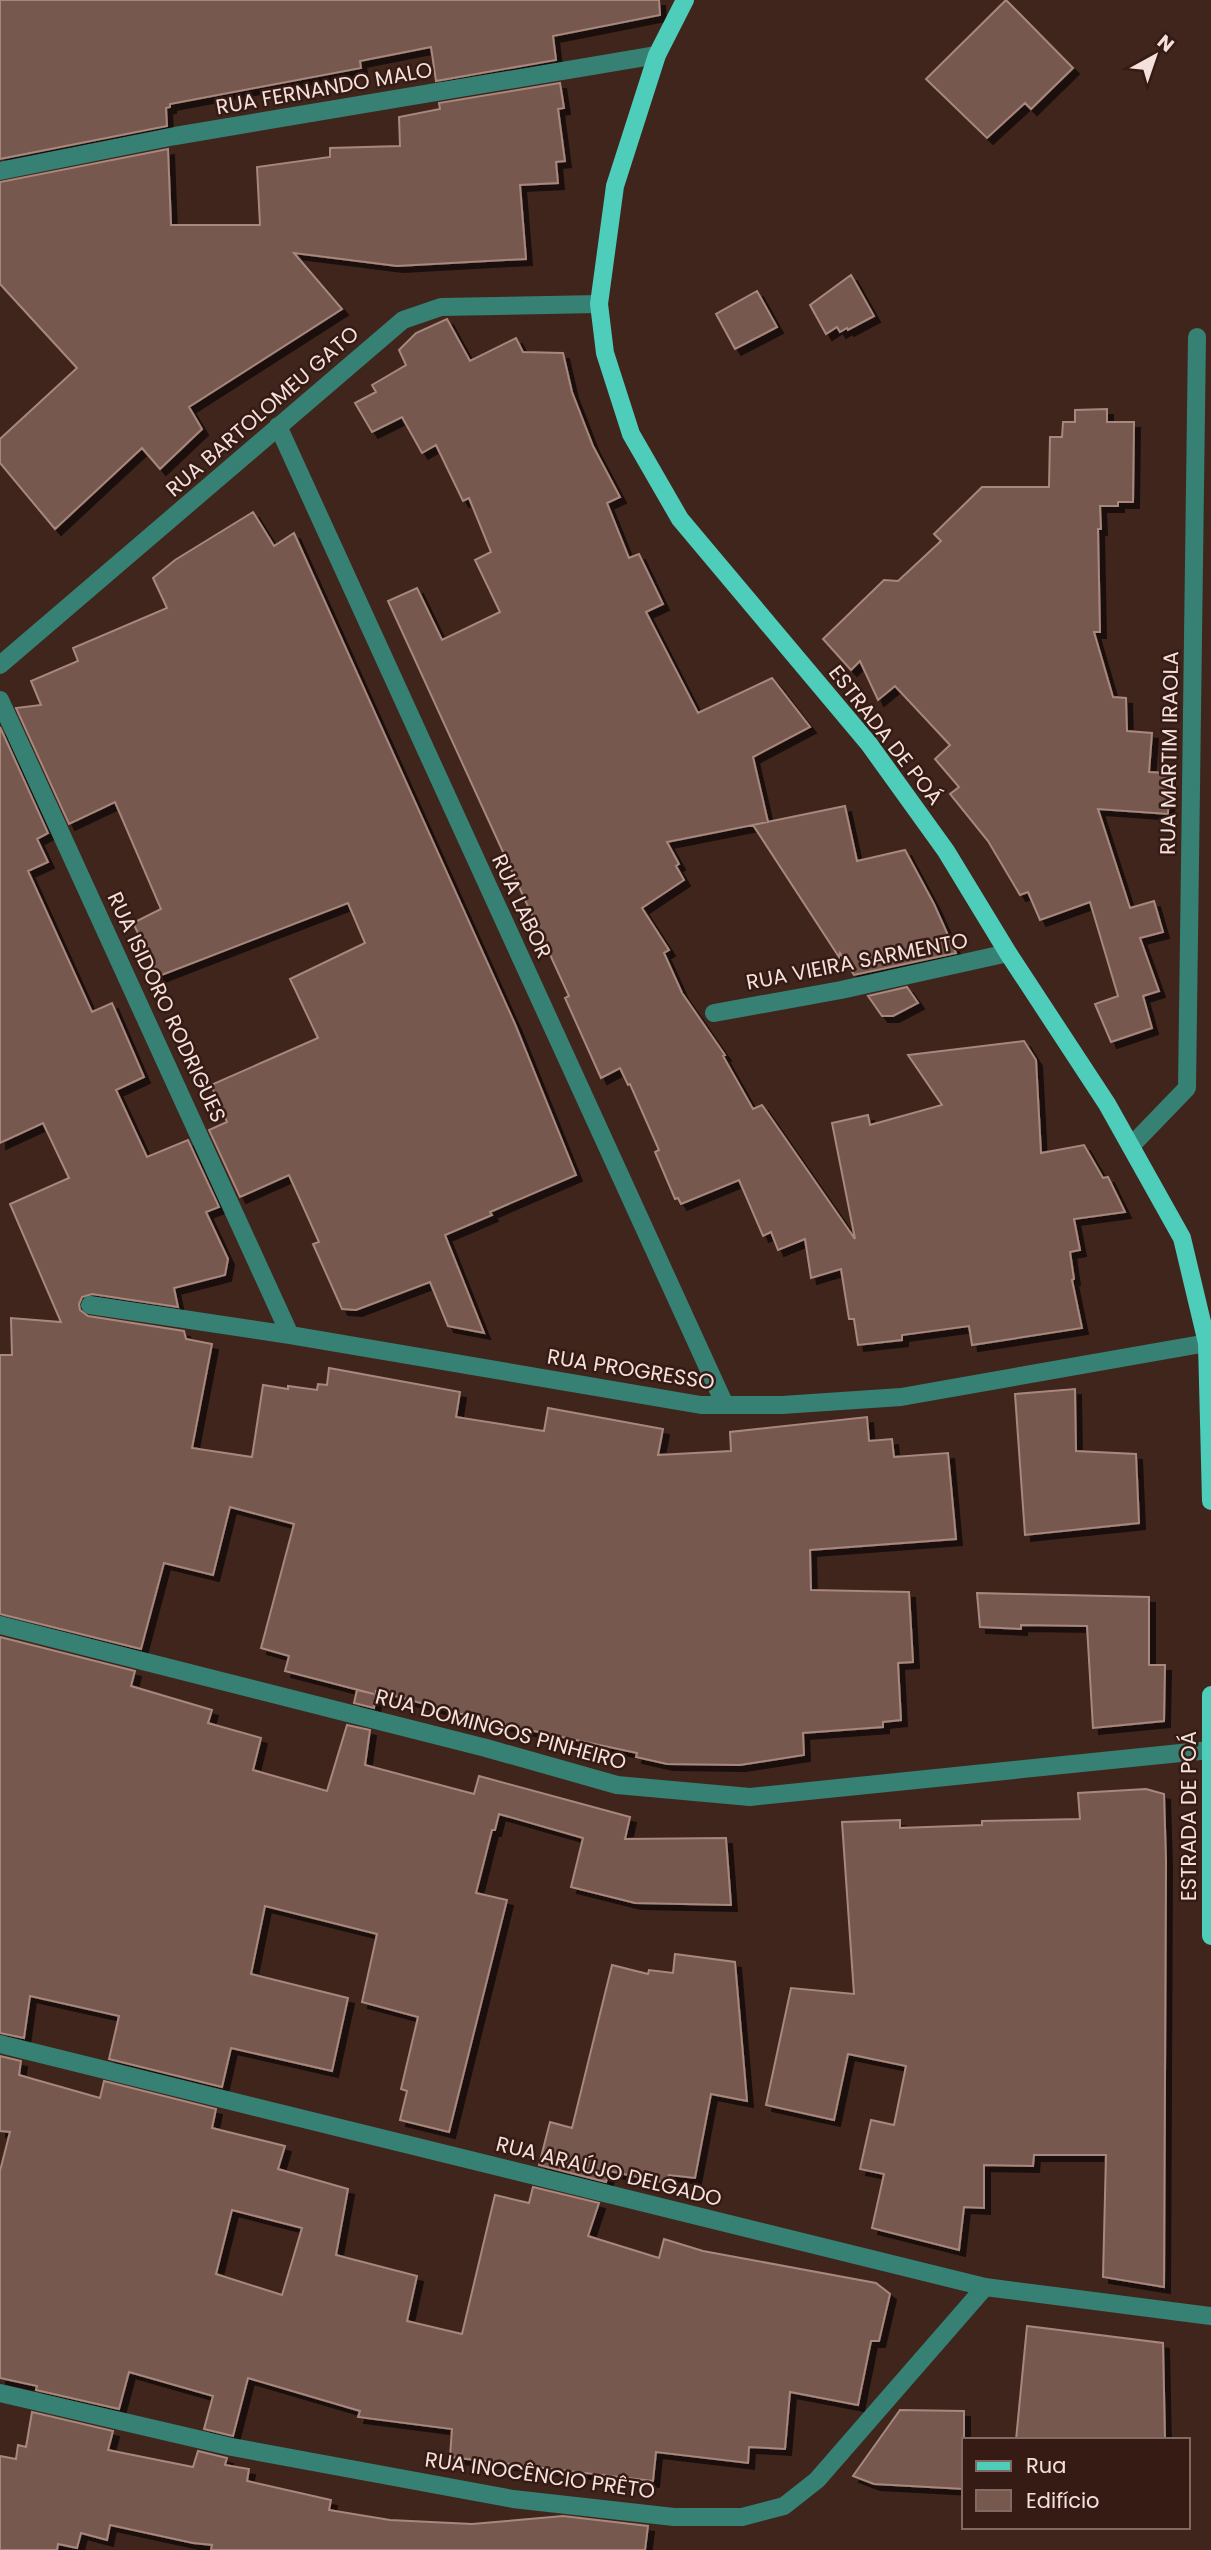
<svg xmlns="http://www.w3.org/2000/svg" width="1211" height="2550" font-family="Poppins,sans-serif">
  <defs>
    <filter id="shadow"><feDropShadow dx="6" dy="6" stdDeviation="0" flood-color="#0009"/></filter>
  </defs>
  <rect width="100%" height="100%" fill="#40251d"/>
  <path fill="#76584f" stroke="#a8877d" stroke-width="2" fill-rule="evenodd" filter="url(#shadow)" d="M0 0H659L660 15 553 36 556 60 436 81 431 47 360 61 361 68 170 104V107L166 108 167 126 0 159Z
    M1006 0 1073 68 1031 109 1025 103 987 138 926 79Z
    M560 83 564 108 558 109 565 161 556 162 558 183 520 185 526 259 397 266 294 253 342 309 189 407 202 429 160 469 142 448 55 529 0 463V439L77 368 0 284V182L168 149 171 225H260L257 167 330 157V148L400 146 399 117 440 109 439 103Z
    M851 275 874 316 848 330 847 328 840 332 837 327 826 334 810 305Z
    M757 291 777 327 735 349 716 314Z
    M447 319 470 361 516 338 523 352 563 353 572 392 593 446 620 497 607 503 629 558 639 554 663 604 646 612 698 713 772 678 810 727 753 757 768 822 667 842 679 864 676 866 684 880 642 908 669 950 664 953 682 993 725 1055 723 1056 753 1109 762 1105 855 1239 832 1123 868 1115 870 1125 942 1105 908 1055 1024 1041 1036 1060 1041 1153 1084 1145 1103 1178 1108 1177 1125 1212 1074 1219 1080 1250 1070 1252 1074 1279 1072 1280 1082 1328 972 1345 969 1326 902 1335V1340L858 1345 854 1319H849L841 1269 811 1278 805 1239 778 1250 771 1232 763 1236 739 1180 681 1204 678 1198 675 1199 655 1152 659 1150 630 1084 628 1085 620 1068 601 1078 565 998 569 996 388 601 417 588 442 640 500 612 475 560 491 552 469 498 463 501 436 445 422 453 402 417 372 432 355 403 376 392 372 385 406 365 399 350 416 333Z
    M1107 409V422H1134L1133 502H1118V506H1100L1101 529H1098L1100 632H1094L1113 697 1126 698 1127 731 1152 733 1149 772 1169 773 1168 814 1098 809 1130 908 1154 901 1163 932 1140 938 1159 991 1143 996 1152 1028 1111 1042 1095 1004 1118 996 1090 902 1040 920 1028 892 1020 895 988 841 950 794 959 787 935 759 950 745 895 686 878 700 860 661 851 670 823 639 884 580 898 581 941 541 934 534 982 487H1049L1050 437H1062L1063 422H1075V410Z
    M253 512 274 546 294 533 515 1024 576 1175 490 1212 492 1215 445 1235 484 1333 448 1326 430 1282 356 1310 342 1309 313 1244 319 1242 289 1175 240 1197 209 1130 227 1122 211 1085 318 1038 290 979 365 943 348 903 159 976 133 923 161 909 115 802 69 824 16 708 41 705 31 681 78 661 73 648 167 608 153 578 175 560Z
    M0 727 48 833 37 839 48 862 28 871 92 1012 112 1003 144 1077 116 1090 147 1157 188 1140 219 1207 206 1212 228 1259 225 1275 174 1288 178 1307 92 1294 82 1297 79 1304 80 1310 88 1316 184 1331 186 1339 212 1344 192 1448 252 1457 263 1385 288 1389V1386L317 1390 318 1384 327 1385 329 1368 460 1392 456 1417 544 1431 548 1408 663 1429 658 1455 731 1451 730 1432 867 1417 869 1441 892 1439 894 1457 948 1453 956 1539 810 1550 811 1590 909 1592 913 1662 898 1663 901 1720 883 1722V1727L803 1733 804 1755 740 1765 667 1764 636 1757 637 1753 492 1722 376 1691 374 1708 354 1703 357 1690 374 1694 285 1671 289 1656 261 1648 294 1524 230 1507 213 1575 164 1563 141 1649 0 1614V1355H12L11 1318 61 1322 10 1204 69 1178 43 1123 0 1143Z
    M845 806 857 861 905 850 934 904 956 953 854 975 840 953 839 957 753 825Z
    M907 987 918 1003 893 1016H882L868 996Z
    M1075 1389 1076 1451 1136 1454 1139 1523 1025 1535 1015 1394Z
    M977 1593 1149 1597V1665H1165L1164 1721 1093 1728 1087 1626 1021 1625V1629L980 1627Z
    M0 1637 135 1671 131 1686 212 1710 208 1723 261 1738 253 1770 327 1791 347 1725 370 1730 365 1765 474 1794 479 1776 630 1817 625 1839 726 1838 731 1905 635 1903 571 1887 583 1838 499 1814 495 1830H492L476 1893 507 1900 449 2132 400 2120 407 2091 401 2089 418 2017 362 2002 377 1934 265 1906 251 1974 348 1998 332 2071 231 2048 222 2087 109 2059 119 2016 30 1996 24 2038 0 2033Z
    M1146 1789 1164 1794 1166 1861 1164 2287 1103 2277 1106 2155H1034L1033 2166 984 2165V2208L964 2207 959 2250 872 2228 884 2174 860 2169 871 2120 894 2125 906 2066 848 2054 834 2120 766 2105 791 1988 854 1994 842 1822 900 1820V1828L982 1825V1821L1080 1819 1078 1793Z
    M675 1954 735 1962 747 2101 711 2094 695 2178 669 2175 667 2183 609 2171 606 2182 539 2165 550 2122 572 2128 612 1965 648 1974 649 1970 673 1973Z
    M0 2056 21 2061 19 2075 100 2098 104 2081 216 2109 212 2128 285 2146 278 2169 348 2189 336 2255 417 2276 407 2321 462 2334 495 2195 529 2203 533 2187 599 2203 588 2236 659 2258 664 2239 703 2251 876 2283 890 2294 879 2341H871L858 2405 790 2392 785 2449 749 2447 748 2463 656 2452 653 2481 450 2457 452 2429 358 2417 360 2411 248 2378 233 2436 204 2429 213 2396 129 2372 119 2409 36 2390 37 2386 0 2378V2171L10 2132 0 2131ZM232 2210 302 2228 282 2295 216 2274Z
    M1027 2326 1163 2343 1165 2440H1016Z
    M900 2410 964 2411V2489L874 2484 853 2476Z
    M32 2412 113 2431 108 2450 193 2467 198 2451 227 2458 225 2465 249 2469 247 2481 331 2500 329 2510 390 2520 472 2524 563 2516 648 2526 645 2550H211L212 2545 193 2543 110 2525 107 2540 81 2533 77 2548 58 2544 57 2550H0V2456L16 2459 18 2445 26 2447Z"/>
  <g fill="none" stroke-linecap="round" stroke-linejoin="round">
    <path stroke="#368074" stroke-width="18" d="M0 171 175 136 657 55
      M278 426 725 1405
      M0 665 403 320 441 307 599 304
      M0 700 290 1335
      M714 1013 841 990 1008 953
      M1131 1146 1187 1088 1197 337
      M90 1305 290 1335 701 1405H782L901 1397 1207 1343
      M0 1625 486 1748 617 1785 750 1797 1210 1750
      M0 2044 985 2287 1211 2316
      M0 2393 232 2447 513 2499 674 2517H742L784 2506 817 2480 985 2287"/>
    <path stroke="#4ecdba" stroke-width="18" d="M685 0 657 55 615 186 599 304 605 353 631 434 680 519 869 744 946 851 1008 953 1107 1104 1182 1238 1207 1343 1211 1501
      M1211 1695V1936"/>
  </g>
  <g text-anchor="middle" dominant-baseline="central" stroke-width="5" stroke-linejoin="round" paint-order="stroke">
    <g font-size="21" fill="#f4e1dc" stroke="#351b14">
      <text transform="translate(324 88) rotate(-10)">RUA FERNANDO MALO</text>
      <text transform="translate(262 411) rotate(-41)">RUA BARTOLOMEU GATO</text>
      <text transform="translate(886 735) rotate(52)">ESTRADA DE POÁ</text>
      <text transform="translate(1169 753) rotate(-89)">RUA MARTIM IRAOLA</text>
      <text transform="translate(522 906) rotate(65)">RUA LABOR</text>
      <text transform="translate(857 961) rotate(-11)">RUA VIEIRA SARMENTO</text>
      <text transform="translate(167 1007) rotate(65)">RUA ISIDORO RODRIGUES</text>
      <text transform="translate(631 1369) rotate(9)">RUA PROGRESSO</text>
      <text transform="translate(501 1729) rotate(15)">RUA DOMINGOS PINHEIRO</text>
      <text transform="translate(1188 1816) rotate(-90)">ESTRADA DE POÁ</text>
      <text transform="translate(609 2171) rotate(14)">RUA ARAÚJO DELGADO</text>
      <text transform="translate(540 2475) rotate(8)">RUA INOCÊNCIO PRÊTO</text>
    </g>
  </g>
  <rect x="962" y="2438" width="228" height="91" fill="#351b14" stroke="#816a64" stroke-width="2"/>
  <rect x="976" y="2461" width="35" height="10" fill="#4ecdba" stroke="#816a64" stroke-width="2"/>
  <text x="1026" y="2473" font-size="21" fill="#f4e1dc">Rua</text>
  <rect x="976" y="2490" width="35" height="21" fill="#76584f" stroke="#816a64" stroke-width="2"/>
  <text x="1026" y="2508" font-size="21" fill="#f4e1dc">Edifício</text>
  <g transform="translate(1155 56) rotate(40)" stroke="#351b14" stroke-width="5" paint-order="stroke">
  <path d="M0-5L12 26L0 18L-12 26Z" fill="#f4e1dc"/>
  <text y="-10" font-size="19" font-weight="bold" text-anchor="middle" fill="#f4e1dc">N</text>
  </g>
</svg>
